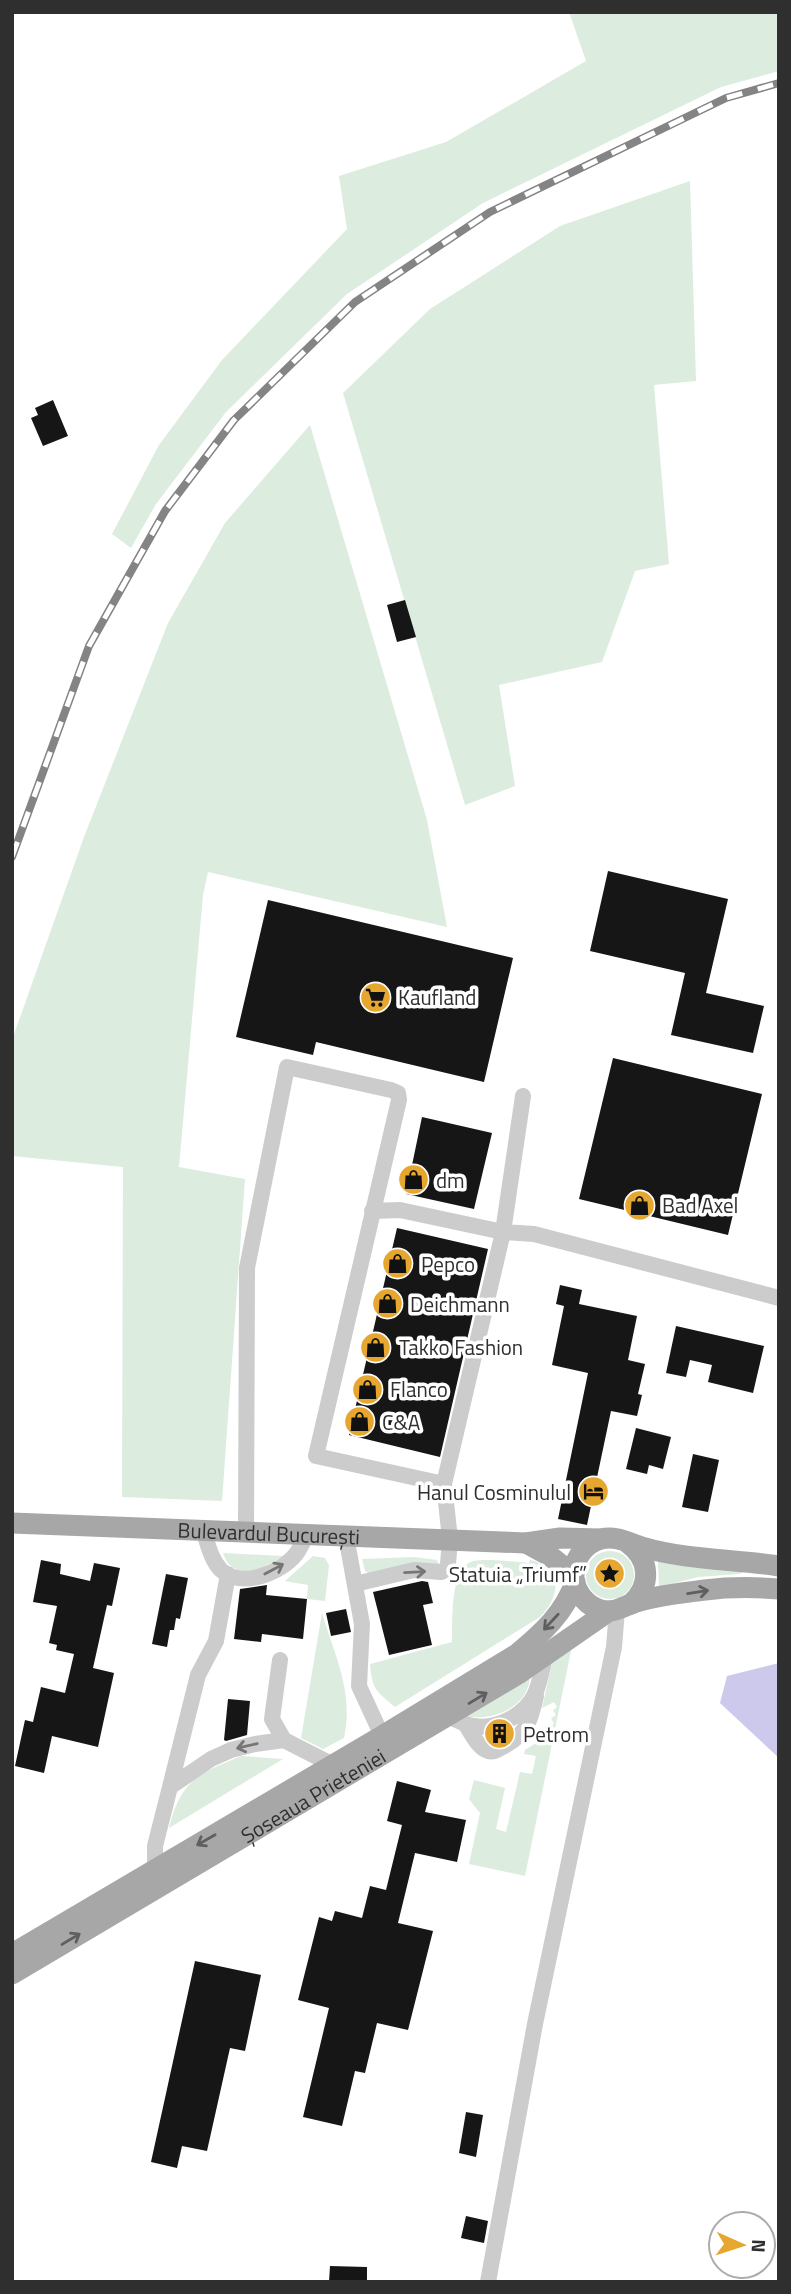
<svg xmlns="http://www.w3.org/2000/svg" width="791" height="2294" font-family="'Titillium Web',sans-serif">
  <rect width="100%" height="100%" fill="#fff"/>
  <path fill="#dcecdf" d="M569 12H779V71L721 87 483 203 347 294 226 412 156 504 131 548 112 534 159 445 222 360 347 229 339 176 446 142 586 61Z
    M690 181 696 381 654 385 669 564 635 571 602 662 499 685 515 786 465 805 343 393 430 309 560 226Z
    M310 425 427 820 447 927 208 872 203 895 179 1167 245 1179 222 1501 122 1497 123 1167 12 1156V1040L84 837 168 623 225 523Z
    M586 1575a24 24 0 1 1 48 0a24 24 0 1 1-48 0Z
    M223 1553 283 1556C265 1568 233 1584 223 1553Z
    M313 1556 325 1558 329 1565 325 1601 307 1599 308 1585 285 1581Z
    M414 1557 437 1560 439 1565 370 1574 365 1571 362 1559Z
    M530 1560C563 1567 561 1597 540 1617L395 1707C376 1691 372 1689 370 1664L452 1642C453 1622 449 1566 474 1561 488 1558 514 1562 529 1563Z
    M660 1560 743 1572 739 1574 698 1577 659 1587 658 1562Z
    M322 1613C335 1656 354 1693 344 1738L323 1749 301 1738Z
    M572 1646 525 1876 469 1864 480 1813 469 1799 474 1780 505 1788 496 1829 506 1832 520 1772 532 1774 536 1756 524 1754 525 1750 553 1732 550 1726 554 1724 551 1718 556 1715 553 1710 557 1707 554 1702 542 1708 553 1659Z
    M530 1675C530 1707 492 1722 466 1716Z
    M241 1756 283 1759 169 1828C181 1780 198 1774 241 1756Z"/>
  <path fill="#cdc9ec" d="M779 1663V1758L720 1703 727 1676Z"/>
  <path fill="#161616" d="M53 400 68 436 43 446 31 418 38 415 35 408Z
    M405 600 416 637 397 642 387 605Z
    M608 871 728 899 706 993 764 1006 753 1053 671 1035 685 973 590 951Z
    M268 900 513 958 484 1082 316 1042 313 1055 236 1037Z
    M613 1058 762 1094 728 1235 579 1199Z
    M422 1117 492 1133 474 1209 406 1194Z
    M397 1228 488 1249 440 1457 349 1435Z
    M560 1285 582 1290 579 1304 637 1316 628 1360 645 1364 638 1394 642 1395 637 1416 611 1411 587 1525 558 1519 588 1373 552 1365 564 1306 556 1304Z
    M676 1326 764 1346 753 1393 708 1382 712 1365 690 1360 686 1377 666 1373Z
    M636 1428 671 1437 663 1469 649 1465 647 1474 626 1469Z
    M693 1454 719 1460 708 1512 682 1507Z
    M41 1560 61 1564 60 1574 90 1581 94 1563 120 1568 112 1606 107 1605 93 1668 114 1673 98 1747 52 1736 44 1773 15 1766 25 1720 33 1722 41 1687 65 1693 74 1654 56 1650 57 1645 49 1643 57 1606 33 1602Z
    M166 1574 188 1578 180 1619 176 1618 174 1630H170L167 1647 152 1644Z
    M422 1581 428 1582 433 1603 423 1605 432 1645 389 1655 373 1592Z
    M267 1585 266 1595 307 1599 303 1639 262 1634 261 1642 234 1639 240 1589Z
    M346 1609 351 1632 331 1636 326 1613Z
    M228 1699 250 1701 247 1735 226 1741 224 1740Z
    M397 1781 431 1790 425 1812 466 1820 457 1862 415 1853 398 1923 433 1931 408 2030 377 2023 365 2073 355 2071 342 2126 303 2117 329 2008 298 2000 319 1917 332 1921 335 1911 362 1918 370 1886 386 1890 402 1825 387 1821Z
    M195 1961 261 1975 245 2051 230 2048 207 2151 182 2146 177 2168 151 2162Z
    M466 2112 483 2115 476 2157 459 2153Z
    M466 2216 488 2221 484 2243 461 2238Z
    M330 2266 367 2267V2282H329Z"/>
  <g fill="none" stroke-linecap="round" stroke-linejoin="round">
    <path stroke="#ccc" stroke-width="16" d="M523 1096 503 1232 534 1234 779 1298
      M203 1530C208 1544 211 1560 221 1570 241 1589 281 1573 296 1554 300 1549 303 1541 307 1535
      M246 1533 247 1268 287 1067 391 1090 398 1093 399 1100 316 1456 444 1484
      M346 1536 362 1624 359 1686 382 1736
      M355 1584 414 1570 441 1572 446 1570 448 1564 450 1539 444 1484 503 1232 400 1210 372 1211
      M280 1660 272 1719 284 1740
      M448 1716C457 1720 465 1725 474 1726 497 1730 525 1715 535 1694 540 1683 542 1669 545 1657
      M465 1724C471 1732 477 1746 486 1750 493 1754 499 1749 506 1745 527 1733 531 1719 536 1696
      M170 1787 198 1675 216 1641 228 1574
      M155 1869V1846L170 1787 211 1759 231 1750 255 1744 284 1740 333 1765
      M488 2282 535 2024 614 1647 617 1610"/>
    <g stroke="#a7a7a7" stroke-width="21">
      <path id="s1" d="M12 1523 526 1543 560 1538 601 1539"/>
      <path d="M526 1543 550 1556 574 1575"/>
      <path d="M628 1543C650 1559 652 1585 631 1604"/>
      <path d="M779 1566C734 1559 686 1560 642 1547 629 1543 615 1535 601 1539 583 1544 572 1561 574 1580 577 1594 587 1606 601 1610 613 1613 621 1608 631 1604 652 1596 683 1593 705 1590 729 1587 754 1587 779 1589"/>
      <path d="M12 1954 382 1736 517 1654C541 1634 565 1613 575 1582"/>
      <path id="s2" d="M12 1974 518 1674 609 1611"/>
    </g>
    <defs>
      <path id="rail" d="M12 857 89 646 165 511 234 420 355 302 490 212 726 98 779 83"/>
    </defs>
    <use href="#rail" stroke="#848484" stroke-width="8"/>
    <use href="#rail" stroke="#fff" stroke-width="5" stroke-dasharray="16" stroke-linecap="butt"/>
  </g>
  <defs><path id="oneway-shaft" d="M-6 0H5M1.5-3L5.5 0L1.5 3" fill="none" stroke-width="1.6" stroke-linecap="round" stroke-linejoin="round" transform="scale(1.75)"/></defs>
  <g stroke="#767676">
    <use href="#oneway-shaft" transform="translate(274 1569) rotate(-28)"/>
    <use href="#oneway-shaft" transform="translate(415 1572) rotate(-3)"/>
    <use href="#oneway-shaft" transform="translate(247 1746) rotate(167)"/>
  </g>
  <g stroke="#5f5f5f">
    <use href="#oneway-shaft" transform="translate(698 1592) rotate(-9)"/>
    <use href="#oneway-shaft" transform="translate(551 1622) rotate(133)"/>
    <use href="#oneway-shaft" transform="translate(478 1698) rotate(-31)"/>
    <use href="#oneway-shaft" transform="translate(206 1840) rotate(150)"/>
    <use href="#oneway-shaft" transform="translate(71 1939) rotate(-31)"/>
  </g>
  <defs>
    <symbol id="supermarket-disc" viewBox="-11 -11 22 22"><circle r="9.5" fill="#e6a731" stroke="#fff"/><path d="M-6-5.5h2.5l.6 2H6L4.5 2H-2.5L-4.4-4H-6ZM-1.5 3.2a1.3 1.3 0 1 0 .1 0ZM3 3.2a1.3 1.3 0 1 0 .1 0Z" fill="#111"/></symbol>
    <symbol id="shop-disc" viewBox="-11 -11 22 22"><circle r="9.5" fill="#e6a731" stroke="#fff"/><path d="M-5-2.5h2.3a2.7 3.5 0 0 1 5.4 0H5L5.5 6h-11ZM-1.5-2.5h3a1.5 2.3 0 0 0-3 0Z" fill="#111"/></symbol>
    <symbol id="hotel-disc" viewBox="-11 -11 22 22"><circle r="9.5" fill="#e6a731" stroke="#fff"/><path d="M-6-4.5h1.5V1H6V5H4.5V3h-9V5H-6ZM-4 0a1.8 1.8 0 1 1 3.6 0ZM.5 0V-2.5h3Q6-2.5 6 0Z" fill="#111"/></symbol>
    <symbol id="sight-disc" viewBox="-11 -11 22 22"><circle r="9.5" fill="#e6a731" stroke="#fff"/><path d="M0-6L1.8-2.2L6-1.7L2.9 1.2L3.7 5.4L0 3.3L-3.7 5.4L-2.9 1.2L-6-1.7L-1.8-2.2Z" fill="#111"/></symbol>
    <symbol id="building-disc" viewBox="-11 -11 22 22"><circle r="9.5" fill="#e6a731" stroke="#fff"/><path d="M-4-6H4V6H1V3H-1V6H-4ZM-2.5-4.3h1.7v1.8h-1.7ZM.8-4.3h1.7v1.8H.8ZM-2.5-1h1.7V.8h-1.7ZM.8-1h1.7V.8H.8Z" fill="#111"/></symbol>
  </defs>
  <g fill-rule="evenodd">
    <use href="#supermarket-disc" x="358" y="980" width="35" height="35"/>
    <use href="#shop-disc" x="396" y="1162" width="35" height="35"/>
    <use href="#shop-disc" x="622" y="1188" width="35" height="35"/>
    <use href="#shop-disc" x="380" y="1246" width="35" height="35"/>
    <use href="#shop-disc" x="370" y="1286" width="35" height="35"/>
    <use href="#shop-disc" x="358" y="1330" width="35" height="35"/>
    <use href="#shop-disc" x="350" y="1372" width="35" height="35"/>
    <use href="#shop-disc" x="342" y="1404" width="35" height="35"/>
    <use href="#hotel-disc" x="576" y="1474" width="35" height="35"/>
    <use href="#sight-disc" x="592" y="1556" width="35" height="35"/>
    <use href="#building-disc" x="482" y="1716" width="35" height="35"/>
  </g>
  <g text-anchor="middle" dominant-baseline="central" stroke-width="7" stroke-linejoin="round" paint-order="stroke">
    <g font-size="21" fill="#2f2f2f" stroke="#fff" text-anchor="start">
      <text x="398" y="997">Kaufland</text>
      <text x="436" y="1180">dm</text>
      <text x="662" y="1205">Bad Axel</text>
      <text x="421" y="1264">Pepco</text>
      <text x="410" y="1304">Deichmann</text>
      <text x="399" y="1347">Takko Fashion</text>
      <text x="390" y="1389">Flanco</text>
      <text x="382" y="1422">C&amp;A</text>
      <text x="571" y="1492" text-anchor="end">Hanul Cosminulul</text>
      <text x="587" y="1574" text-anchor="end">Statuia „Triumf”</text>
      <text x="523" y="1734">Petrom</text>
    </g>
    <g font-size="21" fill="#2f2f2f" stroke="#fff">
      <text stroke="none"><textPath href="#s1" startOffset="257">Bulevardul București</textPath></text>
      <text stroke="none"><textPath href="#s2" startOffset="350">Șoseaua Prieteniei</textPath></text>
    </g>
  </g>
  <rect width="791" height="2294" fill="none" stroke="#2f2f2f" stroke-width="28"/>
  <g transform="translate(742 2245) rotate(93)"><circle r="33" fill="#ffffff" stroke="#acacac" stroke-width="2"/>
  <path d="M0-5L12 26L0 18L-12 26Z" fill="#e6a731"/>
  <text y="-10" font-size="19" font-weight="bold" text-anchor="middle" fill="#2f2f2f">N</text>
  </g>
</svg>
